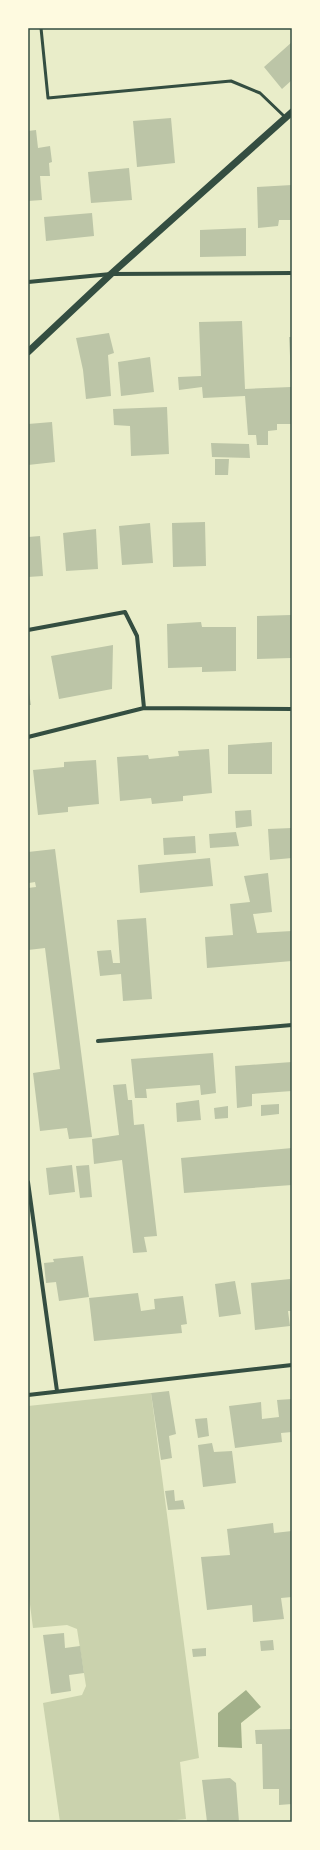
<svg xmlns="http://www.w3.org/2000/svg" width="320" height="1850" font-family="'Roboto Condensed',sans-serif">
  <rect width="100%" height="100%" fill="#e9edc9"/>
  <path fill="#cad2ad" d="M151 1393 199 1758 180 1762 186 1819 158 1822H60L43 1703 82 1695 86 1686 77 1629 67 1625 33 1628 28 1589V1406Z"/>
  <path fill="#a3b18a" d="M246 1690 261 1707 241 1723 242 1748 218 1747V1713Z"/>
  <path fill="#bcc5a7" d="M292 42V80L282 89 264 67Z
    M171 118 175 163 137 167 133 121Z
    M36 130 38 148 50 146 52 162 49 163 50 176H40L42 200 28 201V131Z
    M129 168 132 200 91 203 88 172Z
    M292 185V220H279L278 226 258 228 257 187Z
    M92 213 94 236 46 241 44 217Z
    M246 228V256L200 257V230Z
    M242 321 245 389 291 387 292 424H277V430L268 431V445H257L256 435H248L245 396 203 398 202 387 179 390 178 377 201 376 199 322Z
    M109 333 114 353 108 355 111 396 86 399 83 370 76 338Z
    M289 337H292V375H291Z
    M150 357 154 392 121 396 118 362Z
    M167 407 169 454 131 456 130 426 114 425 113 409Z
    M52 422 55 462 28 465V424Z
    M211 443 249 444 250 458 212 457Z
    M215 459H229L228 475H215Z
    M205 522 206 566 173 567 172 523Z
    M150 523 153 563 122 565 119 526Z
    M96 529 98 569 66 571 63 533Z
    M40 536 43 576 28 577V537Z
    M291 615V658L257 659V616Z
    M201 622 202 627H236V671L202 672V667L168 668 167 624Z
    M113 645 112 689 59 699 51 656Z
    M28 687 31 705H28Z
    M272 742V774H228V745Z
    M209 749 212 793 183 796V801L152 804 151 798 120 801 117 757 148 755 149 759 179 756 178 751Z
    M96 760 99 804 68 807V812L38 815 33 770 64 767V762Z
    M251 810 252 826 236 828 235 811Z
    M292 828V858L270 860 268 829Z
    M236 832 239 846 210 848 209 834Z
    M195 836 196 853 164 855 163 838Z
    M55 849 92 1137 69 1139 67 1128 40 1131 33 1073 60 1069 45 948 28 950V888L36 887 35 882 29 883 28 852Z
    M210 858 213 886 140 893 138 865Z
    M268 873 272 912 253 914 257 933 292 931V961L207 968 205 937 233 935 230 904 250 902 244 876Z
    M146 918 152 999 123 1001 121 974 100 976 97 951 111 950 113 963H120L117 920Z
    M213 1053 216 1093 201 1095 200 1085 146 1089 147 1098H135L131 1059Z
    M292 1062V1091L252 1094V1106L237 1108 235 1066Z
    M126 1084 128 1100H132L134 1125 144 1124 157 1236 144 1237 147 1252 133 1253 122 1160 94 1164 92 1139 119 1135 113 1085Z
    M199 1100 201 1120 177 1122 176 1103Z
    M279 1104V1114L261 1116V1105Z
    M228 1106V1118L215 1119 214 1108Z
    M292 1148V1185L184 1193 181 1158Z
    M72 1165 75 1192 49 1195 46 1168Z
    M89 1165 92 1197 80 1198 76 1166Z
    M83 1256 89 1297 59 1301 56 1282 46 1283 44 1263 54 1262 53 1259Z
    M290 1279 292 1311H288L290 1326 255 1330 251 1283Z
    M235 1281 241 1314 219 1317 215 1284Z
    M138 1293 141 1311 155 1309 154 1299 183 1296 187 1324 181 1325 182 1333 94 1341 89 1298Z
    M169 1391 176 1434 169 1436 172 1458 161 1460 151 1393Z
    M292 1399V1432L281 1433 282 1442 235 1448 229 1406 261 1402 262 1419 279 1417 277 1400Z
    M207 1418 209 1436 198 1438 195 1419Z
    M212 1443 214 1452 232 1451 236 1483 203 1487 198 1445Z
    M174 1490 175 1501 183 1500 185 1509 168 1510 165 1491Z
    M273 1523 274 1533 292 1531V1597L281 1598 284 1619 253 1622 252 1605 207 1610 201 1557 230 1555 227 1529Z
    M64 1633 65 1648 80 1646 84 1673 69 1675 71 1691 51 1694 43 1635Z
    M273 1640 274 1650 261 1651 260 1641Z
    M206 1648V1656L193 1657 192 1649Z
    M292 1729V1804L279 1805V1789H263L262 1744H256L255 1730Z
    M230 1778 236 1783 239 1822H207L202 1780Z"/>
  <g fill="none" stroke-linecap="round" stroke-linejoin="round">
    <path stroke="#344e41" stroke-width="3" d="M41 28 48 98 231 81 260 93 285 117"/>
    <path stroke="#344e41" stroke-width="4" d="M28 282 111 274 292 273
      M28 630 125 612 137 636 144 708 28 737
      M144 708 292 709
      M98 1041 292 1025
      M28 1182 57 1391
      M28 1395 292 1365"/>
    <path stroke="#344e41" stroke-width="7" d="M28 352 111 274 292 112"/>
  </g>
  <rect width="320" height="1850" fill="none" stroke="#fefae0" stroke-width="58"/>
  <rect x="29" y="29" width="262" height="1792" fill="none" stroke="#344e41" stroke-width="1.5"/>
</svg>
